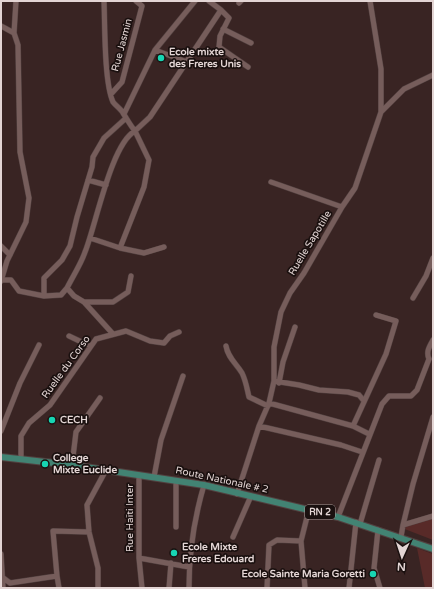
<svg xmlns="http://www.w3.org/2000/svg" width="434" height="589" font-family="'Varela Round',sans-serif">
  <rect width="100%" height="100%" fill="#392423"/>
  <path fill="#582a28" d="M433 514V540L402 528Z
    M417 548 433 554V588H425Z"/>
  <g fill="none" stroke-linecap="round" stroke-linejoin="round">
    <defs>
      <path id="minor" d="M104 1C105 25 104 82 113 102 116 106 121 109 123 113 127 119 130 125 135 131L150 117 221 10 229 18 220 36 219 47 248 67
        M209 1 221 10
        M239 3 241 1
        M1 26 14 33
        M223 29 251 43
        M155 50 187 62
        M111 94 122 82 142 6 136 1
        M381 112 404 89 433 75
        M124 114 155 50 195 1
        M88 180 106 185
        M271 182 342 207
        M1 246 10 255
        M120 248 144 253 164 247
        M1 280H11L19 291 44 296 61 295 67 288 74 296 84 302 113 334
        M1 281 7 261 26 222 29 198 20 152 18 45 14 33 16 1
        M67 288C73 276 81 264 85 252 96 225 111 144 135 131L149 160 144 187 120 248 90 238
        M44 296V278L62 260 70 246 77 217 92 167 93 157 104 138 125 119
        M413 298 426 276 433 258
        M84 302H113L128 292 131 276
        M69 336 90 346
        M226 346C228 358 236 363 242 373 246 381 247 389 249 397L268 406
        M274 381 299 385 319 390 348 392 359 395 364 401
        M279 383 283 362 295 327
        M269 403 353 426 369 434
        M259 426 341 445 362 452
        M353 426 386 354 396 321 376 315
        M1 431 20 383 39 345
        M21 459V436L29 423 50 405 96 339 126 331 150 341 164 343 170 336 179 332
        M72 465 76 432 100 398
        M139 475V558L189 567
        M154 477 161 440 183 376
        M176 481V527
        M237 494 259 426 269 403 274 381V347L281 312 290 293 304 273 342 207 355 188 381 112V69L370 1
        M338 517 382 404 389 396H411L417 390 429 359C426 352 429 347 433 340
        M360 524 379 460
        M403 525 413 484 433 417
        M378 530 374 568 380 588
        M233 537 251 496
        M401 537 403 525 433 516
        M1 554 3 588
        M139 558 142 588
        M57 576 59 588
        M2 577 10 583 57 576 53 531 89 532
        M98 588V568L89 532 87 505 106 470
        M169 588 171 563
        M189 588C189 553 194 519 204 485
        M267 588 269 545 277 540 301 541
        M305 588 301 541 309 509
        M349 588 356 522"/>
      <path id="major" d="M1 457 72 465 204 485 338 517 433 549"/>
    </defs>
    <use href="#minor" stroke="#524140" stroke-width="6"/>
    <use href="#major" stroke="#524140" stroke-width="8"/>
    <use href="#minor" stroke="#765d5b" stroke-width="5"/>
    <use href="#major" stroke="#428373" stroke-width="6"/>
  </g>
  <g fill="#17d5b3" stroke="#1a100f" stroke-width="1.5">
    <circle cx="161" cy="58" r="4"/>
    <circle cx="52" cy="420" r="4"/>
    <circle cx="45" cy="464" r="4"/>
    <circle cx="174" cy="553" r="4"/>
    <circle cx="373" cy="574" r="4"/>
  </g>
  <g text-anchor="middle" dominant-baseline="central" stroke-width="3.5" stroke-linejoin="round" paint-order="stroke">
    <rect fill="#1a100f" stroke="#a79a99" stroke-width="1" x="305" y="505" width="30" height="14" rx="3"/>
    <g font-size="9" font-weight="bold" fill="#e3d5d4">
      <text x="320" y="512">RN 2</text>
    </g>
    <g font-size="10" fill="#e3d5d4" stroke="#1a100f">
      <text transform="translate(122 45) rotate(-75)">Rue Jasmin</text>
      <text transform="translate(310 243) rotate(-59)">Ruelle Sapotille</text>
      <text transform="translate(66 367) rotate(-54)">Ruelle du Corso</text>
      <text transform="translate(222 480) rotate(12)">Route Nationale # 2</text>
      <text transform="translate(130 518) rotate(-90)">Rue Haïti Inter</text>
    </g>
    <g font-size="10" font-weight="bold" fill="#e3d5d4" stroke="#1a100f" text-anchor="start">
      <text x="169" y="52">Ecole mixte<tspan x="169" dy="12">des Freres Unis</tspan></text>
      <text x="60" y="420">CECH</text>
      <text x="53" y="458">College<tspan x="53" dy="12">Mixte Euclide</tspan></text>
      <text x="182" y="547">Ecole Mixte<tspan x="182" dy="12">Freres Edouard</tspan></text>
      <text x="365" y="574" text-anchor="end">Ecole Sainte Maria Goretti</text>
    </g>
  </g>
  <rect width="434" height="589" fill="none" stroke="#e3d5d4" stroke-width="4"/>
  <g transform="translate(402 557) rotate(183)" stroke="#1a100f" stroke-width="3" paint-order="stroke">
  <path d="M0-3L7 15L0 10L-7 15Z" fill="#e3d5d4"/>
  <text y="-6" font-size="11" font-weight="bold" text-anchor="middle" fill="#e3d5d4">N</text>
  </g>
</svg>
